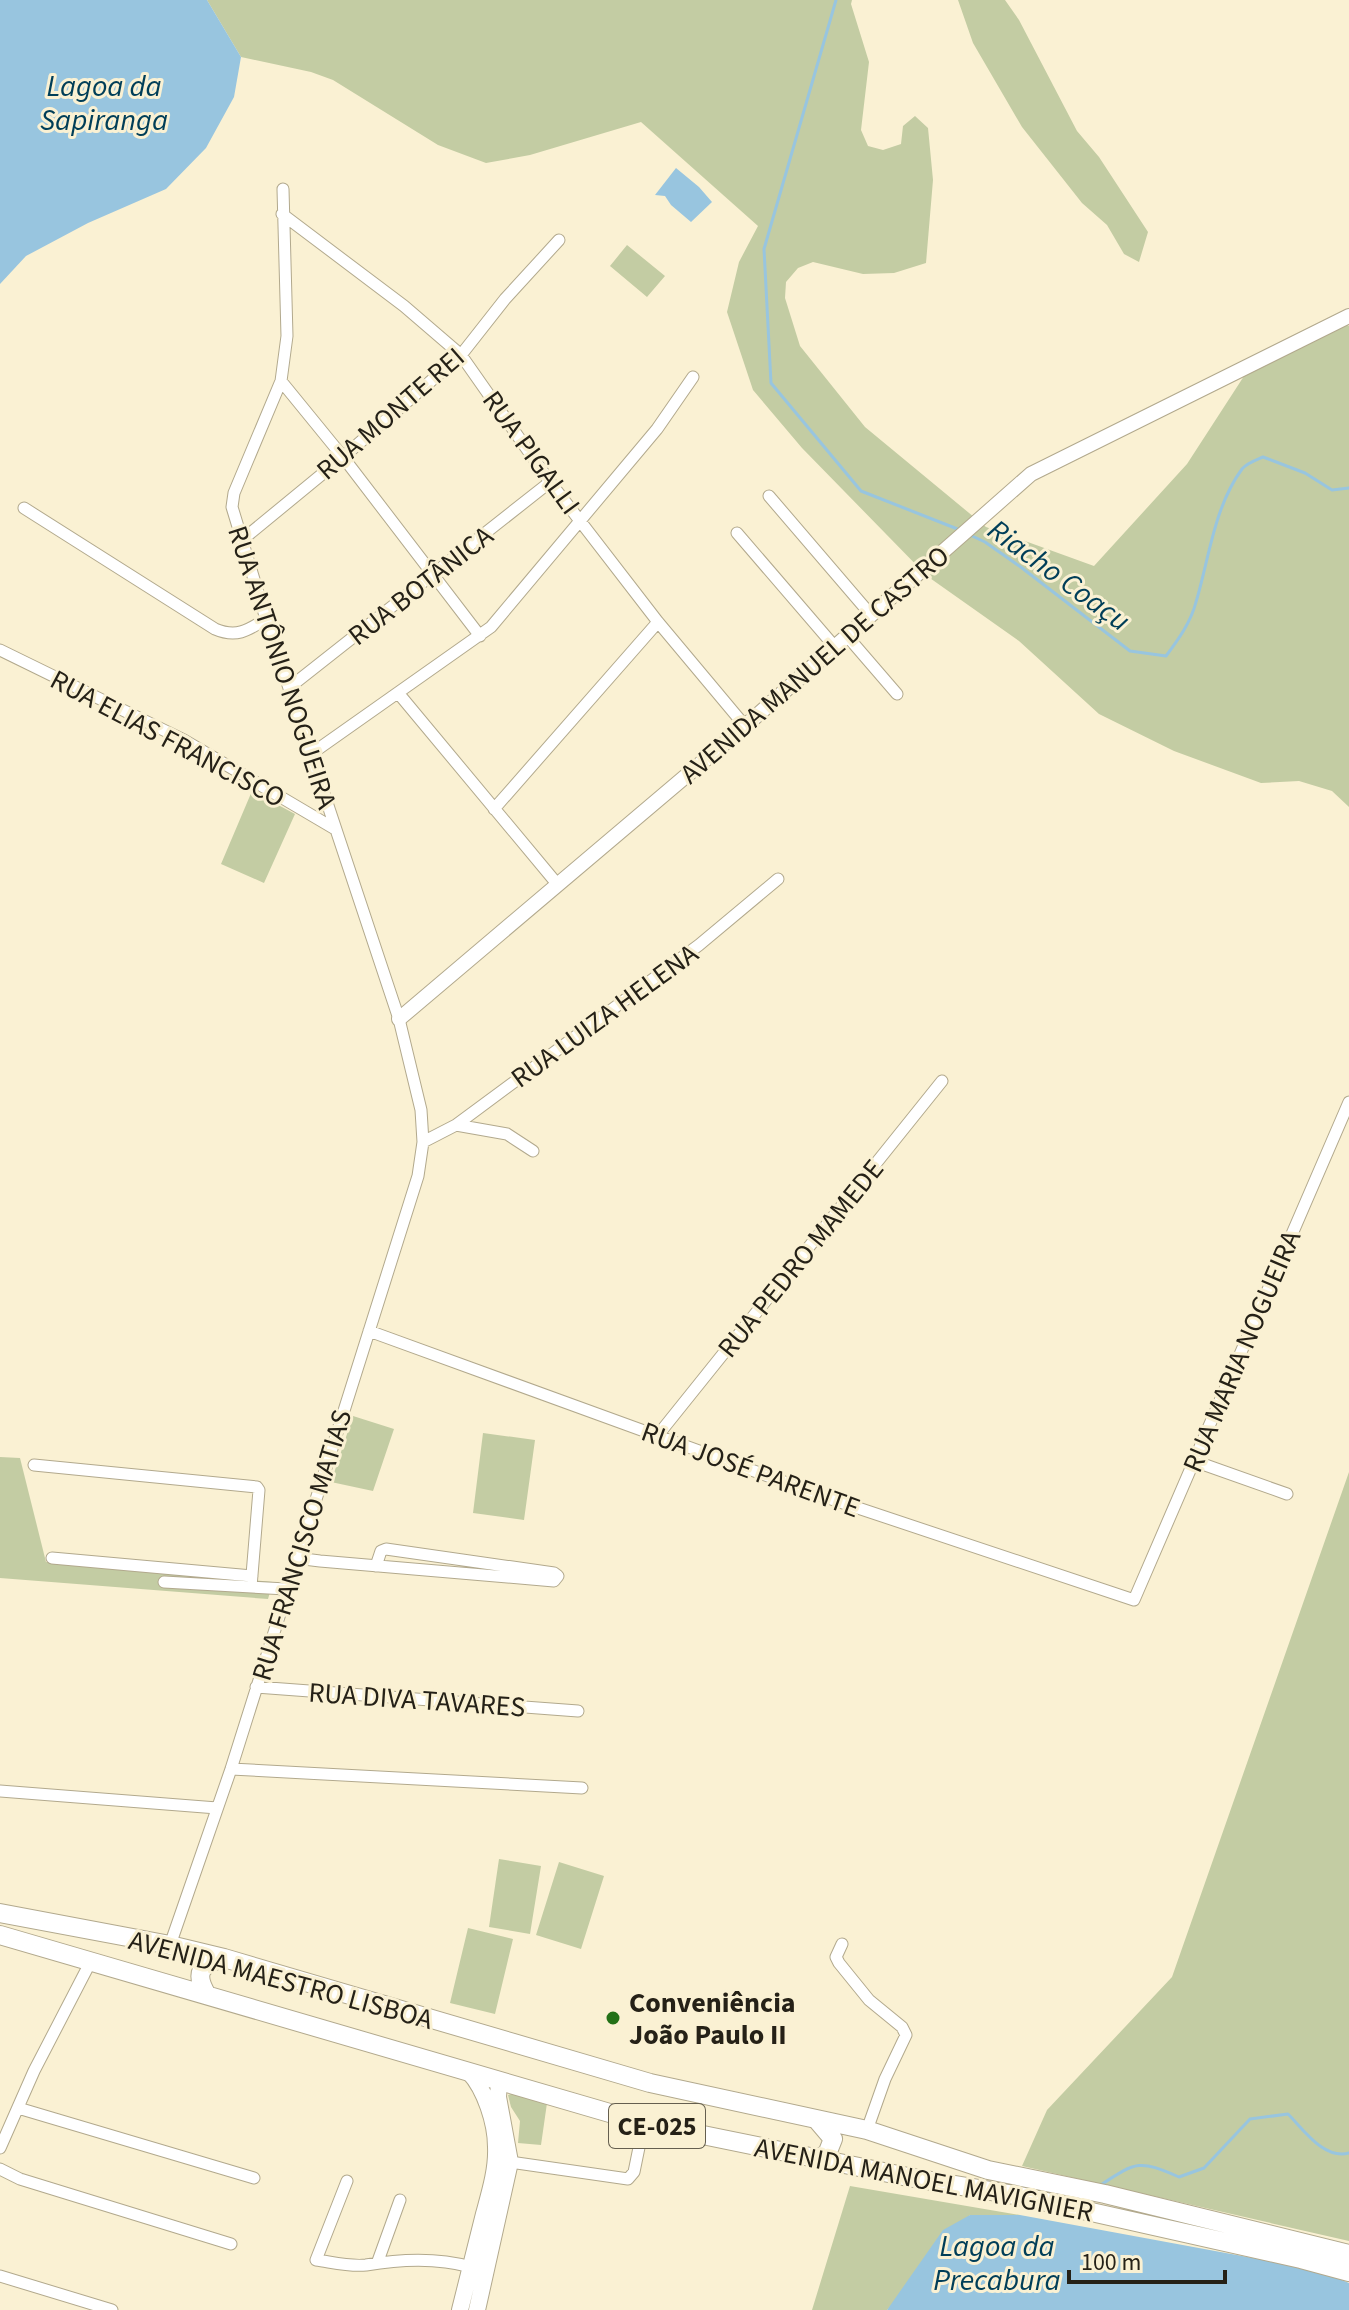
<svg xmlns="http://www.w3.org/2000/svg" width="1349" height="2310" font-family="'Source Sans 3',sans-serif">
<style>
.green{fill:#c3cca3}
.water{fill:#98c5df}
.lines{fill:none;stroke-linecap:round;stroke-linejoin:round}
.stream{stroke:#98c5df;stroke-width:3}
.minor-casing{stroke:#b2a98d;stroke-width:13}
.tertiary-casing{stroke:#b2a98d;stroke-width:16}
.secondary-casing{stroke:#b2a98d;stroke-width:18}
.trunk-casing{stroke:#b2a98d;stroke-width:20}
.minor{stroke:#fff;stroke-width:11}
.tertiary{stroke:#fff;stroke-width:14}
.secondary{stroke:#fff;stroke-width:16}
.trunk{stroke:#fff;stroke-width:18}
.poi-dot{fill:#237117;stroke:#faf1d3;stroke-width:3}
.labels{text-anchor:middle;stroke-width:6;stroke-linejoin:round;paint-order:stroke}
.shield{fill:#faf1d3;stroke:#655f4f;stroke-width:2}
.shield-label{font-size:26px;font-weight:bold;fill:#252117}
.street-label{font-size:28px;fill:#252117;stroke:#faf1d3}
.poi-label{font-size:28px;font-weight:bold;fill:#252117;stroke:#faf1d3;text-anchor:start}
.water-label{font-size:30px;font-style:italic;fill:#003e58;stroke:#faf1d3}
</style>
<rect width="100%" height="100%" fill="#faf1d3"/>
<!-- green -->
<path class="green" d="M207,0H852L851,4L869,62L861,130L868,146L883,150L901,144L903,126L915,116L928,128L933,180L926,263L894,273L863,274L813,262L798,268L786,282L785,298L800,346L865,427L986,527L1094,566L1187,464L1246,373L1347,325L1349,326V807L1332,791L1299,781L1261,783L1174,751L1099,714L1019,641L927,576L802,448L753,390L727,312L739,262L758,226L641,122L530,155L486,163L438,145L333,80L311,72L241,57Z
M958,0H1005L1019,20L1077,131L1099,157L1148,232L1139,262L1124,254L1107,225L1082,203L1022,127L973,43Z
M627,245L665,276L647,297L610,266Z
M252,791L295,814L264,883L221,864Z
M353,1416L394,1429L373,1491L331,1482Z
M483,1433L535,1440L524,1520L473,1513Z
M0,1457L20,1458L46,1562L273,1582L268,1599L0,1578Z
M1349,1472V2241L1022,2166L1047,2110L1172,1977Z
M499,1859L541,1866L530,1934L489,1927Z
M559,1862L604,1876L581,1949L536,1935Z
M468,1928L513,1939L495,2014L450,2003Z
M515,2093L547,2103L541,2145L518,2143L520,2121L511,2107L508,2095Z
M850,2186L1020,2215H970L887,2310H812Z"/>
<!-- water -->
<path class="water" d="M0,0H207L241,57L234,97L206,148L166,189L88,223L26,256L0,284Z
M676,168L699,187L712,202L691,222L671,205L665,196L655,195Z
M970,2215H1020L1318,2270L1349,2283V2310H887L943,2230Z"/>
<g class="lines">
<!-- stream -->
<path class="stream" d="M836,0L764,249L771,383L861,491L960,530
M970,535L985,542L1022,568L1130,651L1166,656C1178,640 1191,622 1196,602C1209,559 1214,507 1242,469C1247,463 1256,460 1263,457L1305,473L1332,490L1349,488
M1099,2186C1136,2162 1138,2159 1179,2177L1204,2168L1250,2119L1288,2114C1304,2130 1324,2160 1349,2153"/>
<!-- minor casing -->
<g class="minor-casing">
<path id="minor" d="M282,214L404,306L461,355L550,482L658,622L745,726
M281,381L343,457L480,636
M769,496L871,615
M24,508L215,629C236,638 247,631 266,619
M737,533L835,647
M242,540L343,457L461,355L505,299L559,240
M847,636L897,694
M0,650L184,740L335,829
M290,687L550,482
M399,694L558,885
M311,754L491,627L657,429L693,377
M494,809L658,622
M456,1125L507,1134L533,1151
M423,1142L456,1125L699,945L778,879
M369,1331L834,1500L1134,1600L1349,1102
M658,1435L942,1081
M1194,1461L1287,1494
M34,1465L257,1487L259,1490L251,1587
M52,1558L252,1576
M296,1558L320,1561L554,1581L558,1576L554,1573L386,1549L381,1551L376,1566
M164,1582L286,1589
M256,1687L578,1711
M231,1769L582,1788
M0,1791L217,1808
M842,1944L836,1957L839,1963L869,2000L902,2027L906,2035L885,2079L867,2130
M170,1945L231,1769L418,1176L423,1142L421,1110L399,1019L266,619L232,507L234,493L281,381L287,336L283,189
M18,2108L254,2178
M0,2148L34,2071L91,1961
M510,2162L628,2179L634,2172L644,2123
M0,2169L20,2179L231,2244
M347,2181L316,2260C331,2262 350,2267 366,2265C401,2259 436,2257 471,2267
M378,2261L400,2200
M0,2276L112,2310"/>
</g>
<!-- tertiary casing -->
<g class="tertiary-casing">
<path id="tertiary" d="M399,1019L745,726L1031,474L1349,316"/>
</g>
<!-- secondary casing -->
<g class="secondary-casing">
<path id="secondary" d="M460,2310C468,2278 476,2246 484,2214C490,2192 497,2169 496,2147C496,2123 485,2089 469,2072
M477,2310L510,2162L498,2097L499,2082"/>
</g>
<!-- trunk casing -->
<g class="trunk-casing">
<path id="trunk" d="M0,1913L170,1945L224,1958L650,2083L867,2130L988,2170L1105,2194L1349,2254
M0,1935L644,2123L908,2177L1020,2196L1301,2259L1349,2272
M207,1995C194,1973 200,1964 224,1958
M816,2159L827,2154L833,2139L816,2119"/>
</g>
<!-- minor -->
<use href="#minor" class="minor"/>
<!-- tertiary -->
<use href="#tertiary" class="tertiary"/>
<!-- secondary -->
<use href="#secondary" class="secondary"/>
<!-- trunk -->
<use href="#trunk" class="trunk"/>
</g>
<!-- markers -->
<circle class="poi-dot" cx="613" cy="2018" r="8"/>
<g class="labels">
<!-- shield labels -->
<rect class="shield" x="609" y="2104" width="96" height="44" rx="6"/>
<g class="shield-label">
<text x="657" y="2135">CE-025</text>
</g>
<!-- street labels -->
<g class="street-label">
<text transform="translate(390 413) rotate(-41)" y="10">RUA MONTE REI</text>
<text transform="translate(532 452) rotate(54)" y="10">RUA PIGALLI</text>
<text transform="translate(420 585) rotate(-38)" y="10">RUA BOTÂNICA</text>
<text transform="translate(814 664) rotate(-41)" y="10">AVENIDA MANUEL DE CASTRO</text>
<text transform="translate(283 667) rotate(72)" y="10">RUA ANTÔNIO NOGUEIRA</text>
<text transform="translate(168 738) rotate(28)" y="10">RUA ELIAS FRANCISCO</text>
<text transform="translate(604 1015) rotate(-36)" y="10">RUA LUIZA HELENA</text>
<text transform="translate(800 1258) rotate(-51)" y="10">RUA PEDRO MAMEDE</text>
<text transform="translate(1241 1351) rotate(-67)" y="10">RUA MARIA NOGUEIRA</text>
<text transform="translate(751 1469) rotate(20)" y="10">RUA JOSÉ PARENTE</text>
<text transform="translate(301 1545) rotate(-73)" y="10">RUA FRANCISCO MATIAS</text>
<text transform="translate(417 1699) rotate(4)" y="10">RUA DIVA TAVARES</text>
<text transform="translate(281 1979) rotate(15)" y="10">AVENIDA MAESTRO LISBOA</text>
<text transform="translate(924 2179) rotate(11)" y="10">AVENIDA MANOEL MAVIGNIER</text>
</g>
<!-- poi labels -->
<g class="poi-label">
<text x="629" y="2012">Conveniência<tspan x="629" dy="32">João Paulo II</tspan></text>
</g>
<!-- water labels -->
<g class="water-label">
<text x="104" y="96">Lagoa da<tspan x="104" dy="34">Sapiranga</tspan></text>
<text transform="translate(1059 575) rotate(36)" y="10">Riacho Coaçu</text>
<text x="997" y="2256">Lagoa da<tspan x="997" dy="34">Precabura</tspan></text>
</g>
</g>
<!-- scale -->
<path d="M1069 2270v12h156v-12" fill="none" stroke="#252117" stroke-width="4"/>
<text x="1081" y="2270" font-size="24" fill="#252117" stroke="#faf1d3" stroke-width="6" paint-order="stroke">100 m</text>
</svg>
